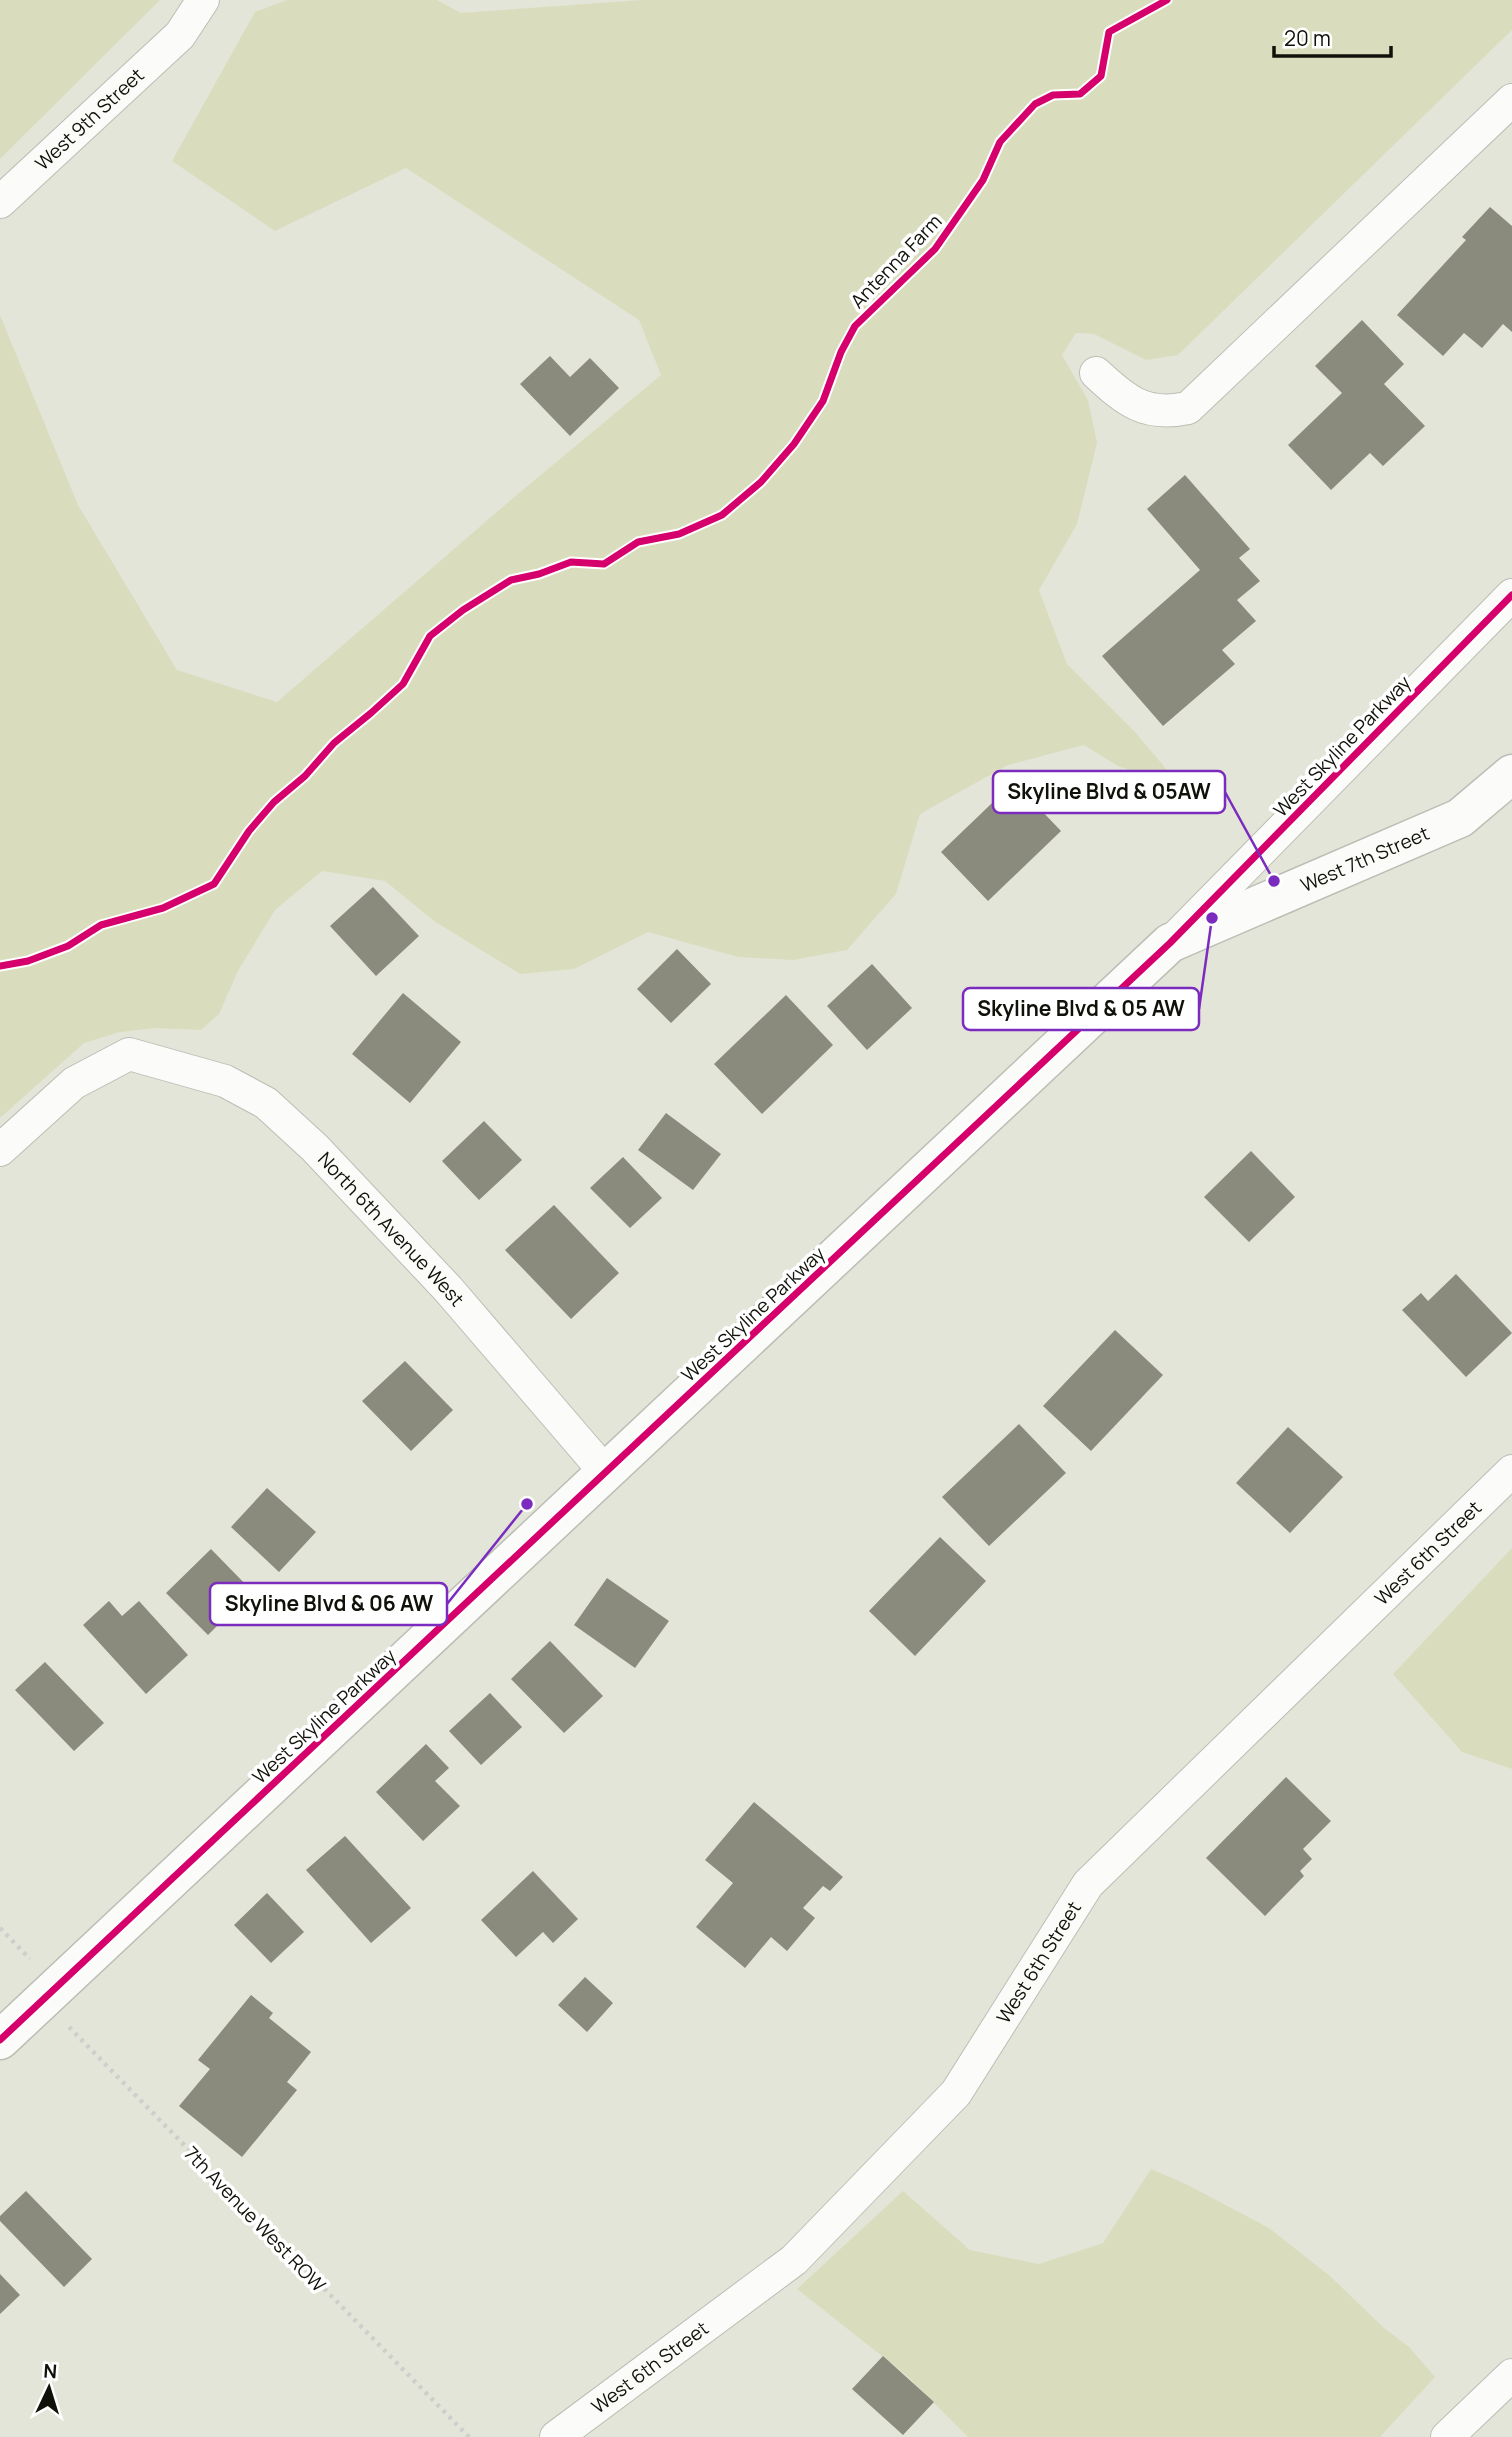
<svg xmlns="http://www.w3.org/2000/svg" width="1512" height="2437" font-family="Manrope,sans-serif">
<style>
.green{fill:#daddbd}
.building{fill:#8a8b7d}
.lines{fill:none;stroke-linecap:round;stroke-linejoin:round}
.minor-casing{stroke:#bcbdb4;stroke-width:34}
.tertiary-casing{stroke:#bcbdb4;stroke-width:41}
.path{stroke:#cecfcb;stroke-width:4.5;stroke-dasharray:3.5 5;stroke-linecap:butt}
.minor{stroke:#fbfbf9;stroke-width:32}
.tertiary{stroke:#fbfbf9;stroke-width:38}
.cycleway-casing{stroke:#fff;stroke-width:11}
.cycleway{stroke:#d6006c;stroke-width:7}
.labels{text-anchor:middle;stroke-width:7;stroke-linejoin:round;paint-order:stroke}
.street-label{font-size:19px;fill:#101109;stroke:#fff}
.leader{fill:none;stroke:#7b2cbf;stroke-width:2.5}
.callout-dot{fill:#7b2cbf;stroke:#fff;stroke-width:2.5}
.callout{fill:#fff;stroke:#7b2cbf;stroke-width:2.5}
.callout-label{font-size:21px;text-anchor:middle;font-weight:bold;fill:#101109}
</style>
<rect width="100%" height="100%" fill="#e4e5d9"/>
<!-- green -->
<path class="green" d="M0,0H160L0,159Z
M287,0H437L461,13L642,0H1512V30L1178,355L1146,360L1094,334L1076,333L1062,355L1088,400L1097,443L1077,524L1039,590L1067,664L1136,733L1167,770L1144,775L1118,766L1084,745L1008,765L920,814L896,894L847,950L793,960L738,957L648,932L574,969L520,974L434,921L385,881L322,871L275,910L238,971L219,1014L201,1030L156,1028L120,1032L84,1043L0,1118V315L78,505L177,670L277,702L513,498L661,375L639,320L406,168L275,231L172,161L255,12Z
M1512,1548V1769L1462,1752L1393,1674Z
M1151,2169L1186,2184L1269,2228L1330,2276L1383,2327L1409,2347L1435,2377L1380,2437H968L906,2375L797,2289L903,2191L970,2250L1039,2264L1103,2243Z"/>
<!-- building -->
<path class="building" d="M1490,207L1512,226V332L1503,324L1482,348L1464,333L1443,356L1397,315L1466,240L1462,237Z
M1362,320L1404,364L1384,384L1425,426L1383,466L1370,453L1331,490L1288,445L1342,393L1315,366Z
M550,356L570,377L590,358L619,388L570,436L520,384Z
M1185,475L1250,549L1239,558L1260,581L1237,600L1256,621L1222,650L1235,664L1163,726L1102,656L1200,570L1147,509Z
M1014,782L1061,831L988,901L941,852Z
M373,887L419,936L376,976L330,926Z
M677,949L711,984L671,1023L637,989Z
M872,964L912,1008L867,1050L827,1006Z
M403,993L461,1042L410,1103L352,1054Z
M786,995L833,1045L762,1114L714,1064Z
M666,1113L721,1154L693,1190L638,1150Z
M484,1121L522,1160L479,1200L442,1161Z
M1251,1151L1295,1197L1249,1242L1204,1197Z
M623,1157L662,1198L630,1228L590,1188Z
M554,1205L619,1273L571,1319L505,1250Z
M1456,1274L1512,1333L1466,1377L1402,1310L1421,1293L1428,1301Z
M1115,1330L1163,1375L1091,1451L1043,1406Z
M405,1361L453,1410L411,1451L362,1401Z
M1019,1424L1066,1473L989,1546L942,1497Z
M1288,1427L1343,1477L1290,1533L1236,1483Z
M267,1488L316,1532L279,1572L231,1527Z
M940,1537L986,1581L915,1656L869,1611Z
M211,1549L252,1591L208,1635L166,1593Z
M607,1578L669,1621L635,1668L574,1625Z
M109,1601L122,1616L139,1601L188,1655L146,1694L83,1625Z
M550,1641L603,1696L564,1733L511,1679Z
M45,1662L104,1723L74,1751L15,1690Z
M490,1693L522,1727L481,1765L449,1731Z
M426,1744L449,1768L435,1781L460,1806L423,1841L376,1792Z
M1286,1777L1331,1821L1303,1849L1312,1859L1300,1871L1304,1876L1265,1916L1206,1858Z
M754,1802L843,1877L830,1891L823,1886L803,1908L815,1918L787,1951L771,1937L745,1968L696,1927L733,1883L705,1860Z
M345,1836L411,1908L371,1943L306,1870Z
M533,1871L578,1919L553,1943L543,1932L516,1957L481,1920Z
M267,1893L304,1932L271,1963L234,1925Z
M585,1977L613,2003L587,2032L558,2005Z
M251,1995L273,2013L269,2018L311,2052L287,2082L297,2090L242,2157L179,2106L210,2069L198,2060Z
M26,2191L92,2259L64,2287L0,2221V2216Z
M0,2274L20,2295L0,2314Z
M883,2356L934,2402L903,2435L852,2389Z"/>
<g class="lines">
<!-- minor casing -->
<g class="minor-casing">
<g id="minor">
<path id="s1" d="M0,202L180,35L203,0"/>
<path d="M1096,373C1126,401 1145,417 1188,408L1512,100"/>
<path d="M1177,936L1512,595"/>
<path id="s2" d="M0,1150L74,1083L129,1054L225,1081L266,1103L315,1148L448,1289L606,1473"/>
<path id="s3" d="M556,2437L794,2260L956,2093L1088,1884L1512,1471"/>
<path d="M1447,2437L1512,2375"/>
</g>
</g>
<!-- tertiary casing -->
<g class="tertiary-casing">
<g id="tertiary">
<path id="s4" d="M0,2040L1170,943L1460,818L1512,774"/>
</g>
</g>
<!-- path -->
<path class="path" d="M0,1928L30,1959
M69,2027L469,2437"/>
<!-- minor -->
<use href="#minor" class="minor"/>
<!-- tertiary -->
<use href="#tertiary" class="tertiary"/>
<!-- cycleway casing -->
<g class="cycleway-casing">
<path id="cycleway" d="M0,966L28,961L68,946L101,925L163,908L214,884L249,831L274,802L305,776L334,743L371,713L403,684L430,636L463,610L511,580L539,574L571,562L604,564L638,542L679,534L722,515L761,482L794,444L823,401L841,352L855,326L935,249L983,180L1000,142L1035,104L1053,95L1080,94L1101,76L1109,32L1167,0
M0,2040L1170,943L1512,595"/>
</g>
<!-- cycleway -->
<use href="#cycleway" class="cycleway"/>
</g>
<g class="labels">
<!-- street labels -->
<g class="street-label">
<text dy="7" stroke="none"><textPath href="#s1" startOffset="122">West 9th Street</textPath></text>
<text transform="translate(896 261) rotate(-46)" y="7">Antenna Farm</text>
<text transform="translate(1342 746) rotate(-46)" y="7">West Skyline Parkway</text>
<text dy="7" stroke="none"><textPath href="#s4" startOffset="1816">West 7th Street</textPath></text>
<text dy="7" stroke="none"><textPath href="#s2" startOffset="486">North 6th Avenue West</textPath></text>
<text transform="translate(753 1314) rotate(-43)" y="7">West Skyline Parkway</text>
<text dy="7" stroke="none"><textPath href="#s3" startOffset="1251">West 6th Street</textPath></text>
<text transform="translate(324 1716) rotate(-43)" y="7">West Skyline Parkway</text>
<text dy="7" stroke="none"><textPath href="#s3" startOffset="684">West 6th Street</textPath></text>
<text transform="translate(255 2219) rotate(46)" y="7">7th Avenue West ROW</text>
<text dy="7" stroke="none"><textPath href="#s3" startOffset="117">West 6th Street</textPath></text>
</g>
</g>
<!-- callouts -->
<path class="leader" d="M1274 881L1225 792M1212 918L1199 1009M527 1504L447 1604"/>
<g class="callout-dot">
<circle cx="1274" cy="881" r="7"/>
<circle cx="1212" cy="918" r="7"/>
<circle cx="527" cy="1504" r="7"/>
</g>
<g class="callout">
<rect x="993" y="771" width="232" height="42" rx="7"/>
<rect x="963" y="988" width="236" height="42" rx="7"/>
<rect x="210" y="1583" width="237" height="42" rx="7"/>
</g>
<g class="callout-label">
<text x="1109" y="799">Skyline Blvd &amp; 05AW</text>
<text x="1081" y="1016">Skyline Blvd &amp; 05 AW</text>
<text x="329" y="1611">Skyline Blvd &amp; 06 AW</text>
</g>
<!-- north arrow -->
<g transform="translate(49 2388) rotate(4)" stroke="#ffffff" stroke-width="5" paint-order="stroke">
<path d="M0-5L12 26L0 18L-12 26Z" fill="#101109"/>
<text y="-10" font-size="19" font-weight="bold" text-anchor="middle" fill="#101109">N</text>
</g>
<!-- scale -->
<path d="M1274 46v10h117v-10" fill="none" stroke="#101109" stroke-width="3.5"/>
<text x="1284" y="46" font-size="21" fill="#101109" stroke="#ffffff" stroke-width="5" paint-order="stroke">20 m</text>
</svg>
